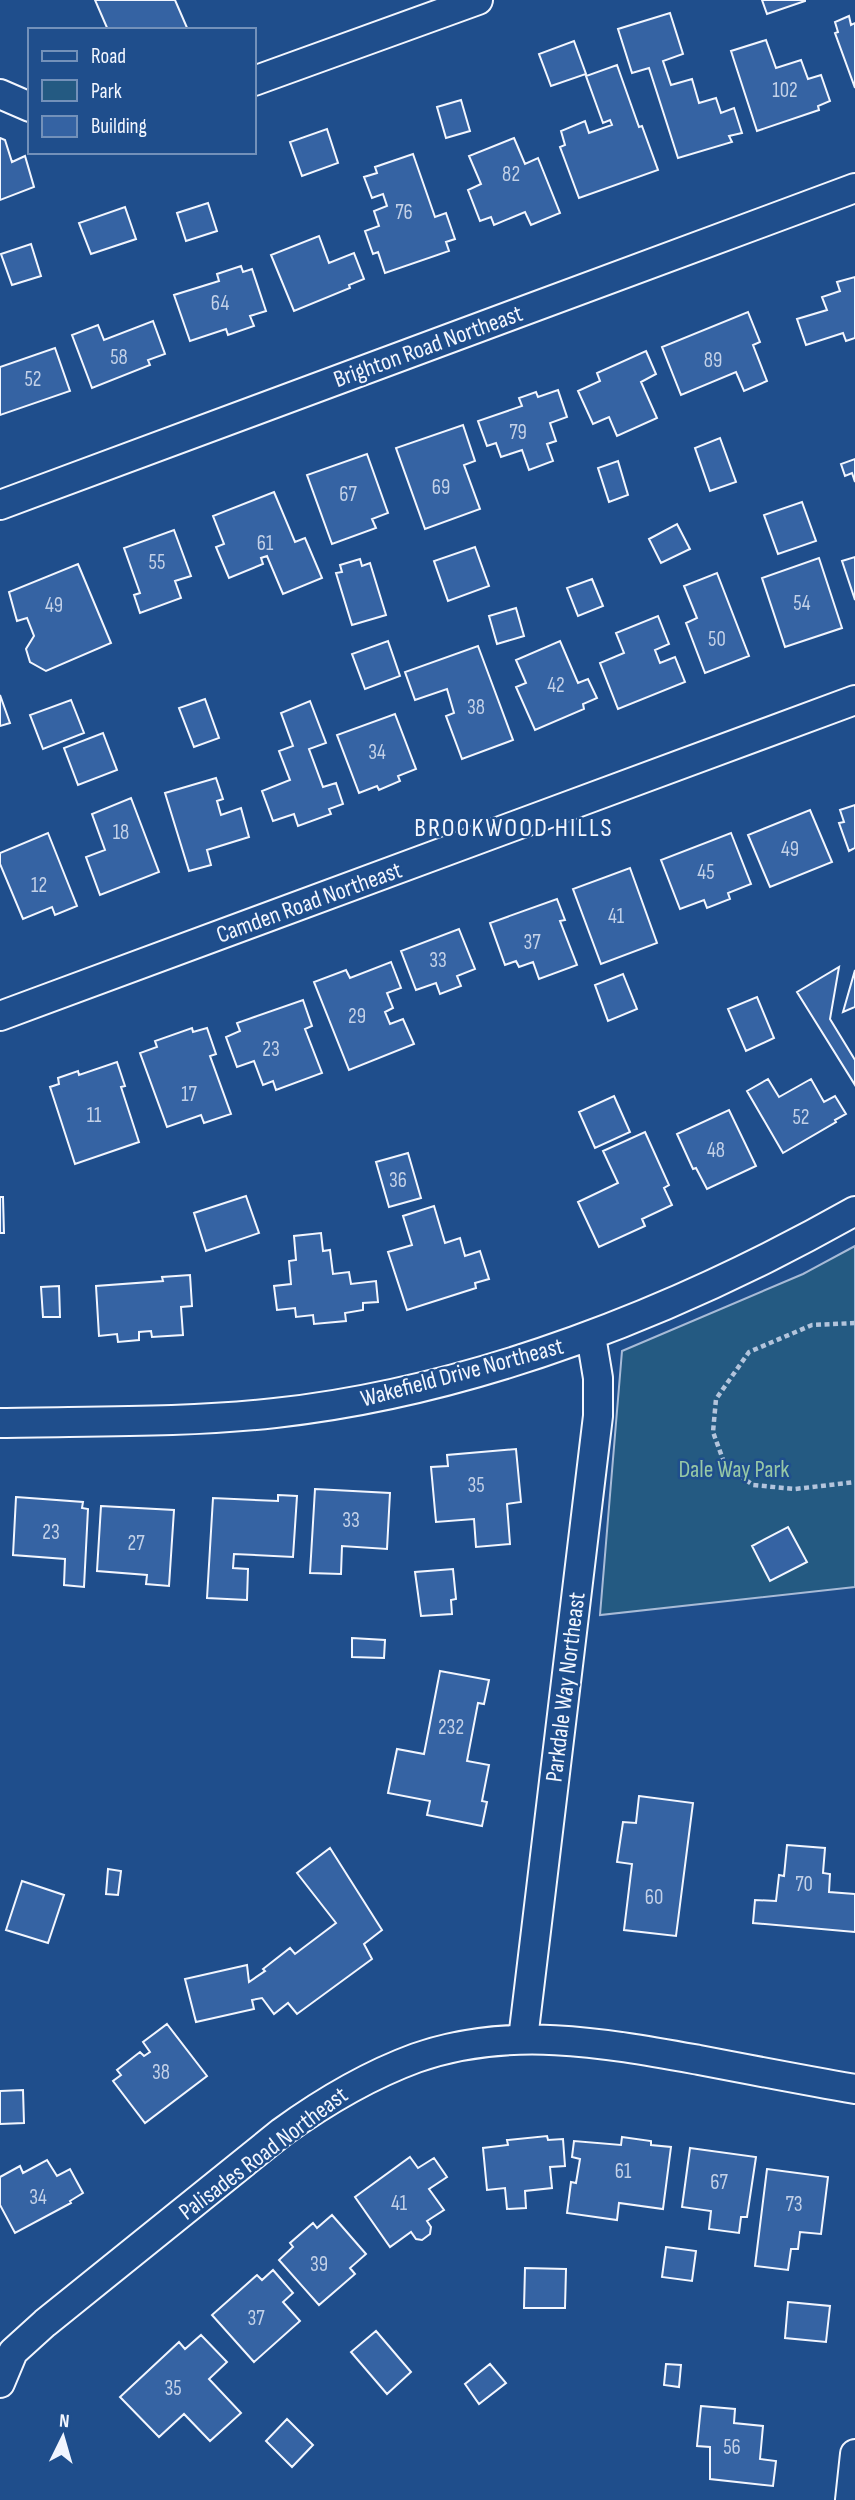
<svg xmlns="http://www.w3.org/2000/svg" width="855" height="2500" font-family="'Sofia Sans Condensed',sans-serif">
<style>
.green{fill:#245a82;stroke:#a8bbd7;stroke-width:2}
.building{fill:#3563a3;stroke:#f2f6ff;stroke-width:2}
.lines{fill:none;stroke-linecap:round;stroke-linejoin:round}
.minor-casing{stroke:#f2f6ff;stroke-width:32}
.path{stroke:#b3c4dc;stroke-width:4.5;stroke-dasharray:5 3.5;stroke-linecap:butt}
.minor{stroke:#1f4e8c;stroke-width:28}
.labels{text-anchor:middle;stroke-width:5;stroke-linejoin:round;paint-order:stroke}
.number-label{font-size:21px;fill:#c3d1e8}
.street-label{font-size:24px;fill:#f2f6ff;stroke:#1f4e8c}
.park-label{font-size:24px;fill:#97c8a6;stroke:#1f4e8c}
.neighbourhood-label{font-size:26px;letter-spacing:2px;fill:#f2f6ff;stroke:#1f4e8c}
</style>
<rect width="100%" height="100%" fill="#1f4e8c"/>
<!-- green -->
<path class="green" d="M855,1246V1587L600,1615L622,1351L803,1274Z"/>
<!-- building -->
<path class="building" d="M95,0H175L188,30H108Z
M762,0H805V1L767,14Z
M670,13L683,54L663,61L671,85L692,79L699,103L716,98L721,113L734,108L742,133L729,136L732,142L678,158L649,68L632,73L618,29Z
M849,16L851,25L855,23V88L835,33L838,32L835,22Z
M766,40L776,68L801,60L808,79L821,75L830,101L818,106L819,110L757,131L731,51Z
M574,41L586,74L551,86L539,54Z
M617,65L639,127L642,126L658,170L579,198L560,147L565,145L561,131L585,121L589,133L612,125L610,120L603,123L586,76Z
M461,100L470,131L446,138L437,107Z
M327,129L338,163L302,176L290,142Z
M0,138L5,140L12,162L25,156L34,187L0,200Z
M514,138L525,164L538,158L560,213L531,225L525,212L494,225L491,217L480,221L468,190L481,184L469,156Z
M413,154L435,217L446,213L455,239L446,242L449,251L385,273L378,252L373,254L365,231L379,226L374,211L387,206L383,194L372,198L364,177L377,173L375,167Z
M208,203L217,231L186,241L177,213Z
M125,207L136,239L91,254L79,223Z
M319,236L329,263L354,253L364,279L349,285L350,288L294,311L271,255Z
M31,244L41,276L12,285L1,254Z
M241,266L243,272L252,269L266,311L250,316L254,326L228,335L226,329L190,341L174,295L219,281L217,274Z
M855,277V338L846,341L843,333L806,345L797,319L827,310L822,297L840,291L837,282Z
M748,312L760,342L753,345L767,381L744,391L736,372L681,395L662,347Z
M153,321L165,354L148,360L150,365L92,388L72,335L98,325L104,340Z
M55,348L70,391L0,415V367Z
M646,351L656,374L641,382L657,418L617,436L609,417L593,424L578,391L600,381L597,373Z
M558,390L567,417L550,423L556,441L547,444L553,461L529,470L522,450L501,457L496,443L487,446L478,421L522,406L519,398L536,392L538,397Z
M463,425L475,461L464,465L480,509L425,529L396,448Z
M720,438L736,482L710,491L695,448Z
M367,454L388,513L372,519L376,528L332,544L307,475Z
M855,459V482L852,473L845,476L841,464Z
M618,461L628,495L609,502L598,468Z
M274,492L295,542L305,538L322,578L283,594L267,556L261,558L263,564L229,578L216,547L224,544L213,516Z
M802,502L816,541L778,554L764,515Z
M677,524L690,549L661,563L649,539Z
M174,530L191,576L175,581L181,598L140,613L134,595L140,593L124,548Z
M475,547L489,586L448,601L434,561Z
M855,557V600L842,561Z
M819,558L842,628L785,647L762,578Z
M360,559L362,566L370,563L386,615L352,625L336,573L342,572L340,565Z
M78,564L111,643L46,671L30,662L26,649L34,636L27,618L17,621L9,592Z
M717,573L749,656L705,673L686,623L697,618L684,586Z
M592,579L603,606L578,616L567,588Z
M516,608L524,636L497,644L489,616Z
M658,616L669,644L655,650L660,663L675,657L685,682L618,709L600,663L624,653L616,633Z
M388,641L400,676L365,689L352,654Z
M560,641L578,683L588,679L597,698L583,704L584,709L535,730L516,687L526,683L516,660Z
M478,646L513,740L462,759L446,716L454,713L447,689L415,700L405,672Z
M0,695L10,723L0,726Z
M205,699L219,738L194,747L179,708Z
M71,700L84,733L43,749L30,715Z
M310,701L326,743L309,749L323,787L336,783L343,804L329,809L331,814L298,826L294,814L273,821L262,791L290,780L279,751L293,746L281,713Z
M395,714L416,769L398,776L400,781L379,790L377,786L359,793L337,735Z
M103,733L117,770L78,785L64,748Z
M216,778L223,799L217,801L221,815L241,808L249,837L207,850L211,865L189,871L165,793Z
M131,798L159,872L100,895L86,857L105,850L92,814Z
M855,805V848L849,851L839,823L844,822L840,810Z
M810,810L832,862L770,887L748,835Z
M48,833L77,906L55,915L52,907L23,919L0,864V853Z
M731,833L751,884L728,893L730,899L707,908L704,900L680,909L661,860Z
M630,868L657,943L601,964L573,889Z
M557,899L565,920L560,921L577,965L539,979L533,962L519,967L516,961L505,965L490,923Z
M459,929L475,969L457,976L461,986L440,994L436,983L416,990L401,951Z
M391,962L401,988L387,993L393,1008L385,1012L390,1024L403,1019L414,1044L349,1070L314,982L346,970L350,978Z
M839,967L830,1019L855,1060V1085L797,992Z
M855,970V1007L843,1012Z
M623,974L637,1009L608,1021L595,985Z
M757,997L774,1038L746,1051L728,1009Z
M303,1000L312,1026L305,1029L322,1073L276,1090L273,1081L263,1085L254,1061L237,1067L226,1037L240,1031L237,1023Z
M192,1028L193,1032L207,1028L216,1054L210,1056L231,1114L204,1123L201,1115L167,1127L140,1053L157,1047L155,1041Z
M117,1062L125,1086L121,1087L139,1142L75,1164L50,1087L59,1084L58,1078L78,1071L79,1075Z
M768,1079L779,1097L811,1079L824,1102L835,1096L846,1114L835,1120L836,1122L783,1153L747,1091Z
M614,1096L630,1132L595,1148L579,1112Z
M729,1110L756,1166L707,1189L696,1168L693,1169L677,1134Z
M645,1132L669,1185L664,1188L672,1205L642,1219L645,1226L599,1247L578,1202L618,1183L603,1151Z
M408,1153L421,1198L389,1207L376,1162Z
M246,1196L259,1233L206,1251L194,1213Z
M0,1197H3L4,1233H0Z
M434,1206L445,1243L460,1238L465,1256L480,1251L489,1279L475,1283L476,1288L407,1310L388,1252L412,1245L403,1216Z
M321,1233L323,1251L330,1250L333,1274L349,1272L351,1284L376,1281L378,1302L363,1303V1310L345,1313L346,1321L314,1324L313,1315L296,1317L295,1308L277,1310L274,1286L291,1284L289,1261L296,1260L294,1236Z
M190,1275L192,1306L181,1307L183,1335L152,1337L151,1331L139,1332V1340L118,1342L117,1334L99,1336L96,1286L163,1281L162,1277Z
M59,1286L60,1317H43L41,1287Z
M516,1449L521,1502L507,1504L510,1544L476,1547L474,1519L436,1522L431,1467L448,1466L447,1455Z
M315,1489L390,1493L387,1549L342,1546L341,1574L310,1573Z
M278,1495L297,1496L293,1557L234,1554L233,1568L248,1569L247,1600L207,1598L213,1498L278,1501Z
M16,1497L83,1502L82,1508L88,1509L84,1587L64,1585L65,1559L13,1555Z
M101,1506L174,1510L169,1586L146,1584L147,1575L97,1571Z
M788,1527L807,1562L770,1581L752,1546Z
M453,1569L456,1599L451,1600L452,1614L421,1616L415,1572Z
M352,1638L385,1640L384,1658L352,1657Z
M440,1671L489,1680L484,1704L478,1703L467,1761L489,1765L482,1801L487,1802L482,1826L427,1815L430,1801L388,1793L397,1749L424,1754Z
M639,1796L693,1803L676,1936L624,1930L632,1864L617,1862L623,1822L636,1823Z
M787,1845L825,1848L823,1873L830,1874L829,1892L855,1894V1932L753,1923L755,1900L776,1901L779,1875L784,1876Z
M330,1848L382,1930L364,1944L372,1959L297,2014L288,2003L274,2014L262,1998L252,2000L254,2009L196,2022L185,1979L247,1965L249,1982L265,1971L263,1969L290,1948L295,1954L336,1923L297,1873Z
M108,1869L121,1871L118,1895L106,1894Z
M22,1881L64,1895L48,1943L6,1930Z
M167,2024L207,2076L145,2123L113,2081L121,2075L117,2070L140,2052L144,2056L150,2052L143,2042Z
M23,2090L24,2123L0,2124V2091Z
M547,2136L548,2140L563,2139L565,2166L550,2167L552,2188L525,2191L526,2208L507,2209L505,2188L487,2190L483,2148L508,2145L507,2140Z
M622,2137L651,2141V2145L671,2147L663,2209L619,2203L617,2220L567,2213L571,2182L576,2183L580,2159L572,2157L574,2141L621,2145Z
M690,2148L756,2157L747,2217H741L739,2233L709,2229L711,2211L682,2207Z
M410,2157L418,2168L434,2158L447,2177L429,2189L444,2210L427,2221L431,2227L430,2234L422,2240L416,2239L411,2232L390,2247L355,2197Z
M47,2160L57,2176L70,2169L83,2193L70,2201L71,2203L15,2233L0,2205V2177L20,2166L23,2173Z
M767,2169L828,2177L821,2234L800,2232L798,2249H791L788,2270L755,2266Z
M332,2215L366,2254L350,2268L355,2274L319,2305L279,2260L293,2247L290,2243L313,2223L317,2228Z
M666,2247L696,2251L692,2281L662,2277Z
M525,2268L566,2269L565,2308H524Z
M273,2270L293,2293L283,2302L300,2321L254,2362L212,2315L257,2275L262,2280Z
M788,2302L830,2306L826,2342L785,2338Z
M376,2331L411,2372L387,2394L351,2352Z
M201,2335L227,2362L209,2379L241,2413L210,2441L184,2414L159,2437L120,2397L179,2342L185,2349Z
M490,2364L506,2383L479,2404L465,2384Z
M666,2364L681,2365L679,2387L664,2385Z
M701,2406L735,2409L734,2423L763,2426L760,2459L776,2461L773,2486L710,2479V2447L697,2446Z
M287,2419L313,2445L292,2467L266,2441Z"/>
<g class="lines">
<!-- minor casing -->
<g class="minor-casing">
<path id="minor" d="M254,81L478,0
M0,94L30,107
M0,505L855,188
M0,1016L855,700
M0,1423C91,1421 184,1423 275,1413C476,1391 680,1310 855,1211
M523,2039L598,1416V1378L591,1336
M0,2383L13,2352L45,2323L282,2132C325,2101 367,2076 416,2058C509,2025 605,2043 699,2060C751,2070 803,2080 855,2089
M850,2500L855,2454"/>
</g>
<!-- path -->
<path class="path" d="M855,1323L812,1325L749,1352L716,1399L713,1432L725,1465L753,1485L795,1489L855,1482"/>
<!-- minor -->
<use href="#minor" class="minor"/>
</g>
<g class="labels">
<!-- number labels -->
<g class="number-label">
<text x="785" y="97">102</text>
<text x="511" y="181">82</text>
<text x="404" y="219">76</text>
<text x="220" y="310">64</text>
<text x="119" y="364">58</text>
<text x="713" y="367">89</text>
<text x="33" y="386">52</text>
<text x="518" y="439">79</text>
<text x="441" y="494">69</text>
<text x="348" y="501">67</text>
<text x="265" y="550">61</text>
<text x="157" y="569">55</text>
<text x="802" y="610">54</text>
<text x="54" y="612">49</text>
<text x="717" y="646">50</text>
<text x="556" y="692">42</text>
<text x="476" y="714">38</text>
<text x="377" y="759">34</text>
<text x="121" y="839">18</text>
<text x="790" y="856">49</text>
<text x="706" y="879">45</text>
<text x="39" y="892">12</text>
<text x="616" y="923">41</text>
<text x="532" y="949">37</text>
<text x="438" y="967">33</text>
<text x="357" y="1023">29</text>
<text x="271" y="1056">23</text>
<text x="189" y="1101">17</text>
<text x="94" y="1122">11</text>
<text x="801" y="1124">52</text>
<text x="716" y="1157">48</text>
<text x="398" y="1187">36</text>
<text x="476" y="1492">35</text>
<text x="351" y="1527">33</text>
<text x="51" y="1539">23</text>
<text x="136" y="1550">27</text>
<text x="451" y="1734">232</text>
<text x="804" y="1891">70</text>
<text x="654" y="1904">60</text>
<text x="161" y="2079">38</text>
<text x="623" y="2178">61</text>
<text x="719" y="2189">67</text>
<text x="38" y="2204">34</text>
<text x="399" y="2210">41</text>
<text x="794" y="2211">73</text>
<text x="319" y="2271">39</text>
<text x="256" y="2325">37</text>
<text x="173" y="2395">35</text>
<text x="732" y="2454">56</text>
</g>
<!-- street labels -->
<g class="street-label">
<text transform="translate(428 346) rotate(-20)" y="8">Brighton Road Northeast</text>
<text transform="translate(309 902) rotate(-20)" y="8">Camden Road Northeast</text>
<text transform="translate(462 1372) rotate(-15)" y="8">Wakefield Drive Northeast</text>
<text transform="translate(565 1687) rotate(-83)" y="8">Parkdale Way Northeast</text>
<text transform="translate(263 2153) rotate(-37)" y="8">Palisades Road Northeast</text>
</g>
<!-- park labels -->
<g class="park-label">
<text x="734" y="1477">Dale Way Park</text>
</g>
<!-- neighbourhood labels -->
<g class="neighbourhood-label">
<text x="514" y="836">BROOKWOOD HILLS</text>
</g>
</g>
<!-- legend -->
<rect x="28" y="28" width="228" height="126" fill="#1f4e8c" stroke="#7391ba" stroke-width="2"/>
<rect x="42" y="51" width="35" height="10" fill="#1f4e8c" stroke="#7391ba" stroke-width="2"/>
<text x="91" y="63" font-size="21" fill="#f2f6ff">Road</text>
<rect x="42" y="80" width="35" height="21" fill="#245a82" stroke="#7391ba" stroke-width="2"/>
<text x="91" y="98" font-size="21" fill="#f2f6ff">Park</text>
<rect x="42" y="116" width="35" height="21" fill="#3563a3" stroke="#7391ba" stroke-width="2"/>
<text x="91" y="133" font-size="21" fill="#f2f6ff">Building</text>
<!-- north arrow -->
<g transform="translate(63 2437) rotate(5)" stroke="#1f4e8c" stroke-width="5" paint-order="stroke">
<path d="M0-5L12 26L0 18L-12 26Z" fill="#f2f6ff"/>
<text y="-10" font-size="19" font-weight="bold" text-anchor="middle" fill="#f2f6ff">N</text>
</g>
</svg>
